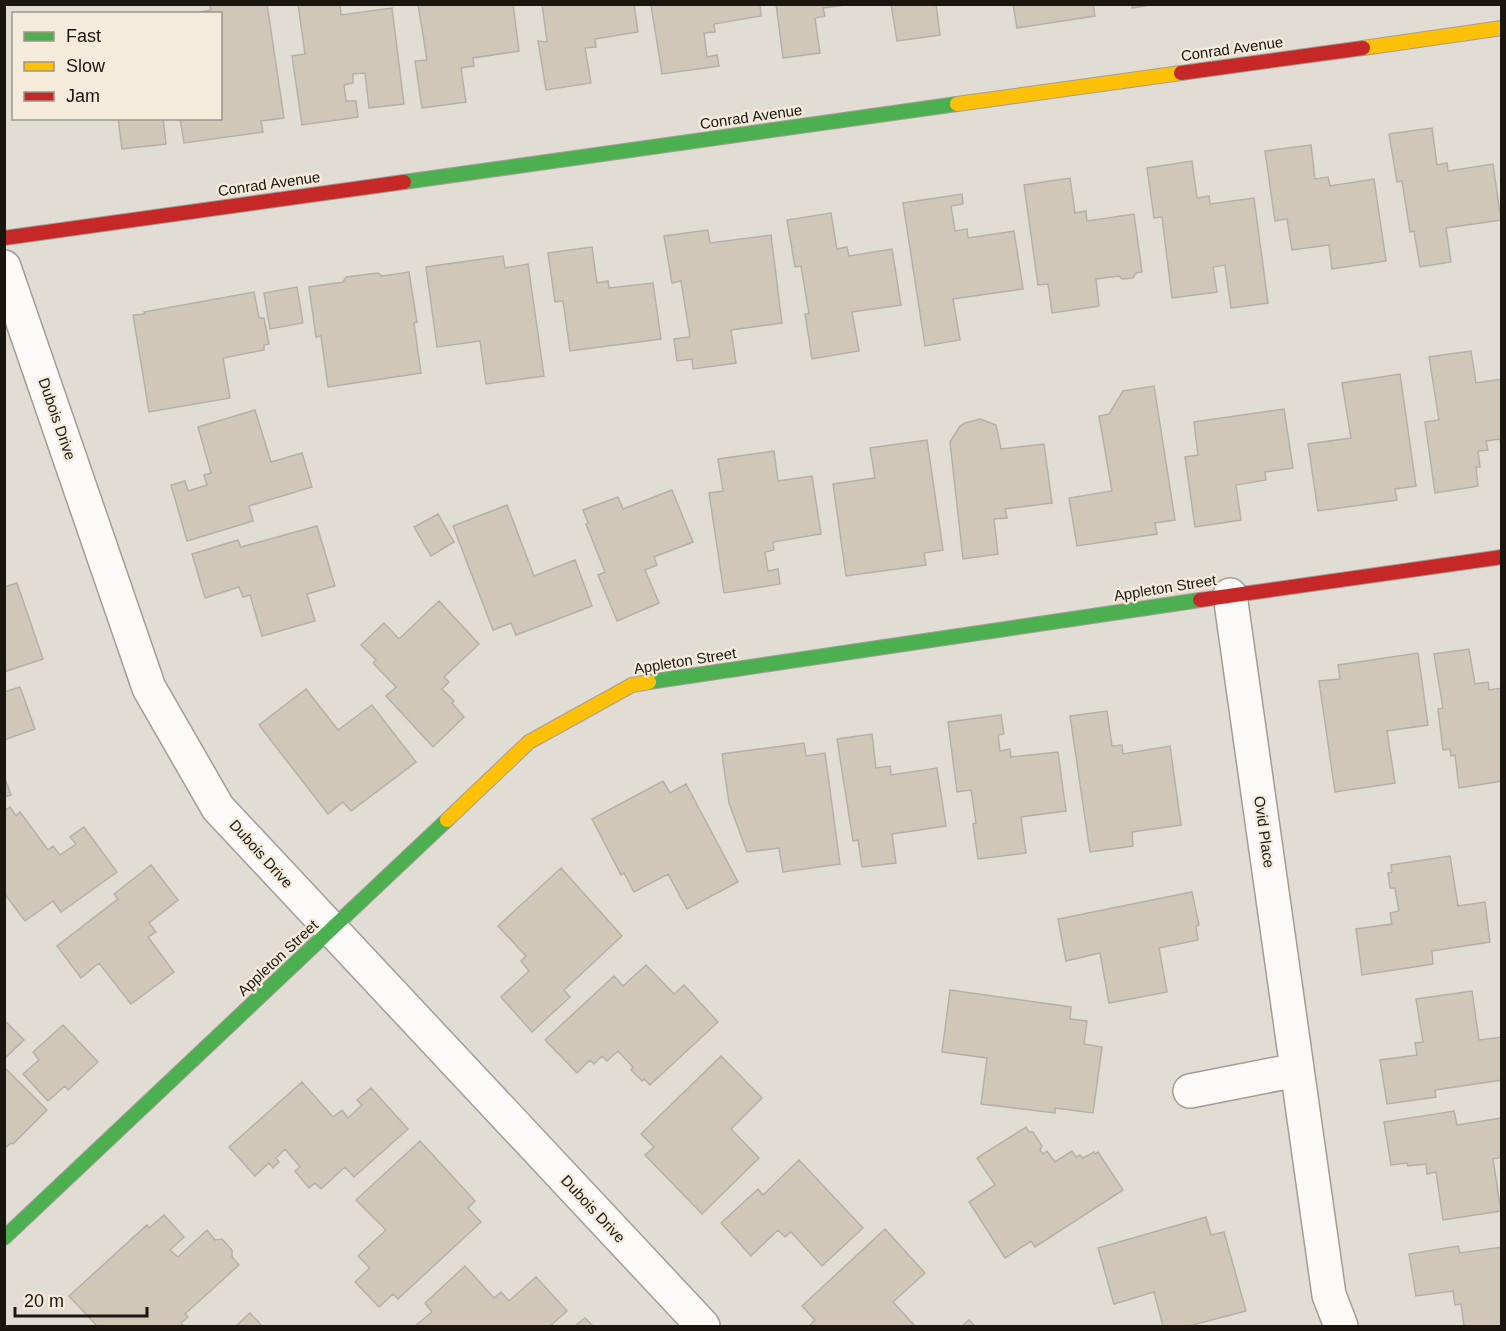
<svg xmlns="http://www.w3.org/2000/svg" width="1506" height="1331" font-family="Arial,sans-serif">
<style>
.building{fill:#d0c7b9;stroke:#b4b0a9;stroke-width:1.5}
.lines{fill:none;stroke-linecap:round;stroke-linejoin:round}
.street-casing{stroke:#a29d96;stroke-width:36}
.fast-casing{stroke:#a29d96;stroke-width:16}
.slow-casing{stroke:#a29d96;stroke-width:16}
.jam-casing{stroke:#a29d96;stroke-width:16}
.street{stroke:#fbfaf9;stroke-width:33}
.fast{stroke:#4caf50;stroke-width:14}
.slow{stroke:#ffc107;stroke-width:14}
.jam{stroke:#c62828;stroke-width:14}
.labels{text-anchor:middle;stroke-width:4.5;stroke-linejoin:round;paint-order:stroke}
.street-label{font-size:15px;fill:#191610;stroke:#f5ebdb}
</style>
<rect width="100%" height="100%" fill="#e2ddd4"/>
<!-- building -->
<path class="building" d="M222,4H267L284,118L261,121L263,132L184,143L180,118H220V14H201V12L211,10L210,6Z
M298,4H340L341,15L392,8L404,104L369,108L365,73L353,74V83L344,85L346,101H356L358,117L302,125L292,56L305,54Z
M418,4H513L519,51L473,58L474,66L461,68L466,102L422,108L415,61L427,60Z
M542,4H634L638,32L595,39L596,47L585,48L591,83L546,90L538,41L547,42Z
M760,4L761,16L714,24L715,32L704,33L707,57L717,55L719,66L662,74L651,5Z
M776,4H853L823,8L825,16L815,18L820,53L783,58Z
M891,4H936L940,35L897,41Z
M1013,4H1093L1095,16L1017,28Z
M1132,4H1156L1132,8Z
M118,118H163L166,144L122,149Z
M1432,128L1437,165L1447,163L1448,171L1493,164L1501,220L1446,228L1451,262L1420,267L1414,231L1410,232L1402,181L1397,182L1389,134Z
M1311,145L1315,179L1328,177L1330,186L1374,179L1386,261L1332,269L1329,245L1292,250L1287,219L1275,221L1265,151Z
M1192,161L1197,198L1209,196L1210,204L1254,198L1268,303L1231,308L1225,265L1213,267L1217,292L1172,298L1162,217L1154,218L1147,168Z
M1070,178L1075,213L1086,211L1087,221L1134,214L1142,272L1136,273L1133,278L1122,279L1119,276L1096,279L1099,306L1052,313L1048,284L1038,285L1024,185Z
M962,194L963,204L951,206L955,231L967,229L968,238L1014,231L1023,289L953,299L960,340L925,346L903,203Z
M831,213L837,249L847,247L849,256L892,249L901,305L852,312L859,351L812,359L805,314H809L801,266L795,267L787,220Z
M708,230L710,243L771,235L782,323L731,330L736,363L693,369L692,359L677,361L674,339L690,337L681,281L672,283L664,236Z
M592,247L597,283L608,281L609,288L653,283L661,339L570,351L563,301L555,302L548,253Z
M503,256L505,268L528,264L544,376L486,384L480,341L437,347L426,267Z
M409,272L417,322L414,323L421,373L328,387L321,336L316,337L309,287L343,282L346,277L378,273L382,276Z
M297,287L303,323L270,329L264,293Z
M254,292L259,318H264L269,344L264,345V350L223,358L230,398L149,412L133,315L145,314L144,312Z
M1471,351L1476,383L1502,379V451L1500,439L1486,441L1488,450L1478,451L1480,467H1476L1478,486L1435,493L1425,422L1439,420L1429,357Z
M1400,374L1416,486L1395,489L1397,500L1318,511L1308,444L1351,438L1342,383Z
M1154,386L1175,520L1155,523L1157,534L1077,546L1069,498L1112,491L1099,416L1109,414L1123,391Z
M1284,409L1293,468L1265,472L1266,480L1236,485L1241,520L1195,527L1185,457L1198,455L1194,422Z
M255,410L271,462L302,453L312,487L249,506L253,521L187,541L171,485L185,481L188,491L207,485L204,475L211,473L198,427Z
M980,419L996,425L1001,449L1044,444L1052,503L1005,509L1007,518L994,519L998,554L963,559L950,442L960,426L965,423Z
M927,440L943,550L924,553L926,565L846,576L833,484L875,478L870,448Z
M774,451L778,481L812,476L821,534L773,542L774,550L765,552L768,571L778,569L780,584L724,593L709,493L723,491L718,459Z
M672,490L693,542L654,557L657,565L645,570L659,603L617,621L598,575L605,572L586,524L588,523L583,510L618,497L623,509Z
M507,505L534,576L575,560L592,606L516,635L511,623L493,630L453,526Z
M438,514L454,542L431,556L414,527Z
M317,526L335,586L307,594L315,621L262,636L250,595L243,597L239,587L205,598L192,554L238,540L241,547Z
M17,583L43,659L4,672V587Z
M439,601L479,644L444,677L449,682L442,689L454,701L452,703L464,717L433,747L386,696L396,687L373,663L376,660L361,645L384,623L399,639Z
M1469,649L1475,684L1488,682L1489,690L1502,688V781L1459,788L1455,755L1451,756L1450,749L1443,750L1438,709L1443,708L1434,654Z
M1418,653L1428,725L1387,731L1395,783L1335,792L1319,681L1340,679L1338,665Z
M20,687L35,729L4,740V692Z
M306,689L338,730L372,705L416,762L351,811L343,802L328,814L259,725Z
M1107,711L1112,746L1122,745L1123,754L1170,746L1181,825L1132,832L1133,846L1090,852L1070,716Z
M1001,715L1004,734L998,735L1000,751L1010,749L1011,757L1058,752L1066,811L1021,817L1026,853L978,859L973,824L976,823L971,790L957,792L948,722Z
M872,734L876,768L890,766L891,775L937,768L946,826L892,834L896,863L862,867L858,840L853,841L837,739Z
M804,743L806,756L825,753L840,864L783,872L779,848L747,852L729,803L722,754Z
M4,776L11,795L4,797Z
M663,781L670,793L686,784L738,882L687,909L668,874L634,892L624,873L621,875L592,819Z
M10,807L16,816L20,812L48,850L53,846L60,855L76,844L70,837L84,827L117,872L61,912L53,901L25,921L4,893V811Z
M1450,856L1458,906L1485,902L1490,942L1432,951L1433,964L1362,975L1356,929L1392,924L1390,913L1399,911L1395,888H1390L1388,873L1392,872L1391,865Z
M151,865L178,900L149,923L156,932L148,937L174,972L131,1004L99,963L81,978L57,946L118,899L114,894Z
M561,868L622,936L564,990L570,997L532,1032L501,997L529,971L521,961L526,956L498,926Z
M1192,892L1199,925L1196,926L1198,940L1159,948L1167,992L1109,1003L1100,953L1066,961L1058,919Z
M646,965L674,994L684,985L718,1022L650,1085L644,1079L642,1081L631,1070L633,1067L618,1051L607,1061L602,1056L594,1064L590,1060L577,1073L545,1040L614,976L623,986Z
M950,990L1071,1007L1070,1019L1087,1021L1084,1044L1102,1047L1093,1113L1055,1108V1113L981,1104L987,1058L942,1052Z
M1472,991L1479,1040L1502,1037V1080L1435,1090L1436,1097L1387,1104L1380,1060L1417,1055L1415,1043L1423,1042L1416,999Z
M4,1020L24,1040L4,1059Z
M63,1025L98,1062L68,1090L65,1086L48,1101L23,1074L39,1060L33,1052Z
M721,1056L762,1098L731,1129L759,1158L702,1214L645,1155L654,1147L641,1134Z
M4,1067L47,1110L13,1144L11,1143L4,1149Z
M302,1082L333,1117L342,1110L348,1118L362,1105L357,1100L371,1088L408,1129L354,1177L345,1167L321,1189L315,1183L309,1188L295,1171L300,1167L285,1149L276,1158L279,1162L273,1168L269,1163L255,1176L229,1147Z
M1454,1111L1457,1125L1502,1118V1157L1493,1159L1501,1211L1443,1220L1436,1172L1427,1174L1426,1164L1408,1166L1407,1163L1391,1165L1384,1122Z
M1026,1127L1029,1132H1033L1042,1146L1040,1150L1043,1154L1047,1151L1055,1162L1072,1151L1076,1157L1080,1155L1083,1158L1094,1152L1095,1154L1098,1152L1123,1190L1035,1247L1031,1241L1005,1258L969,1202L995,1185L977,1158Z
M420,1141L475,1201L468,1208L481,1222L398,1299L393,1294L379,1307L355,1282L370,1268L358,1256L386,1230L356,1200Z
M799,1160L863,1228L822,1266L791,1232L785,1237L778,1230L751,1256L721,1223L758,1189L763,1195Z
M164,1215L184,1237L170,1250L178,1257L207,1230L215,1240L222,1239L232,1250V1257L239,1265L185,1314L188,1317L181,1323L184,1326H97L69,1296L147,1225L149,1228Z
M1206,1217L1211,1235L1224,1232L1246,1311L1189,1326H1163L1154,1292L1114,1304L1098,1248Z
M885,1229L925,1273L893,1302L915,1326H809L815,1320L802,1306Z
M1458,1246L1460,1253L1502,1247V1326H1464L1461,1304L1455,1305L1453,1291L1416,1296L1409,1254Z
M465,1266L494,1298L501,1292L509,1301L536,1277L567,1311L550,1326H415L432,1312L425,1303Z
M250,1313L262,1326H236Z
M585,1318L593,1326H575Z
M969,1320L975,1326H962Z"/>
<g class="lines">
<!-- street casing -->
<g class="street-casing">
<path id="street" d="M4,267L149,688L218,808L703,1326
M1230,595L1329,1295L1341,1326
M1190,1091L1297,1070"/>
</g>
<!-- fast casing -->
<g class="fast-casing">
<path id="fast" d="M404,182L957,104
M649,682L1200,600
M4,1238L447,820"/>
</g>
<!-- slow casing -->
<g class="slow-casing">
<path id="slow" d="M1363,48L1502,28
M957,104L1181,73
M447,820L529,742L632,685L649,682"/>
</g>
<!-- jam casing -->
<g class="jam-casing">
<path id="jam" d="M1181,73L1363,48
M4,238L404,182
M1200,600L1502,557"/>
</g>
<!-- street -->
<use href="#street" class="street"/>
<!-- fast -->
<use href="#fast" class="fast"/>
<!-- slow -->
<use href="#slow" class="slow"/>
<!-- jam -->
<use href="#jam" class="jam"/>
</g>
<g class="labels">
<!-- street labels -->
<g class="street-label">
<text transform="translate(1232 49) rotate(-8)" y="5">Conrad Avenue</text>
<text transform="translate(751 117) rotate(-8)" y="5">Conrad Avenue</text>
<text transform="translate(269 184) rotate(-8)" y="5">Conrad Avenue</text>
<text transform="translate(57 419) rotate(71)" y="5">Dubois Drive</text>
<text transform="translate(1165 588) rotate(-9)" y="5">Appleton Street</text>
<text transform="translate(685 661) rotate(-9)" y="5">Appleton Street</text>
<text transform="translate(1264 832) rotate(82)" y="5">Ovid Place</text>
<text transform="translate(261 854) rotate(48)" y="5">Dubois Drive</text>
<text transform="translate(278 958) rotate(-43)" y="5">Appleton Street</text>
<text transform="translate(593 1209) rotate(47)" y="5">Dubois Drive</text>
</g>
</g>
<!-- border -->
<rect width="1506" height="1331" fill="none" stroke="#191610" stroke-width="12"/>
<!-- legend -->
<rect x="12" y="12" width="210" height="108" fill="#f5ebdb" stroke="#9d968a" stroke-width="1.5"/>
<rect x="24" y="32" width="30" height="9" fill="#4caf50" stroke="#9d968a" stroke-width="1.5"/>
<text x="66" y="42" font-size="18" fill="#191610">Fast</text>
<rect x="24" y="62" width="30" height="9" fill="#ffc107" stroke="#9d968a" stroke-width="1.5"/>
<text x="66" y="72" font-size="18" fill="#191610">Slow</text>
<rect x="24" y="92" width="30" height="9" fill="#c62828" stroke="#9d968a" stroke-width="1.5"/>
<text x="66" y="102" font-size="18" fill="#191610">Jam</text>
<!-- scale -->
<path d="M15 1307v9h132v-9" fill="none" stroke="#191610" stroke-width="3"/>
<text x="24" y="1307" font-size="18" fill="#191610" stroke="#f5ebdb" stroke-width="4.5" paint-order="stroke">20 m</text>
</svg>
